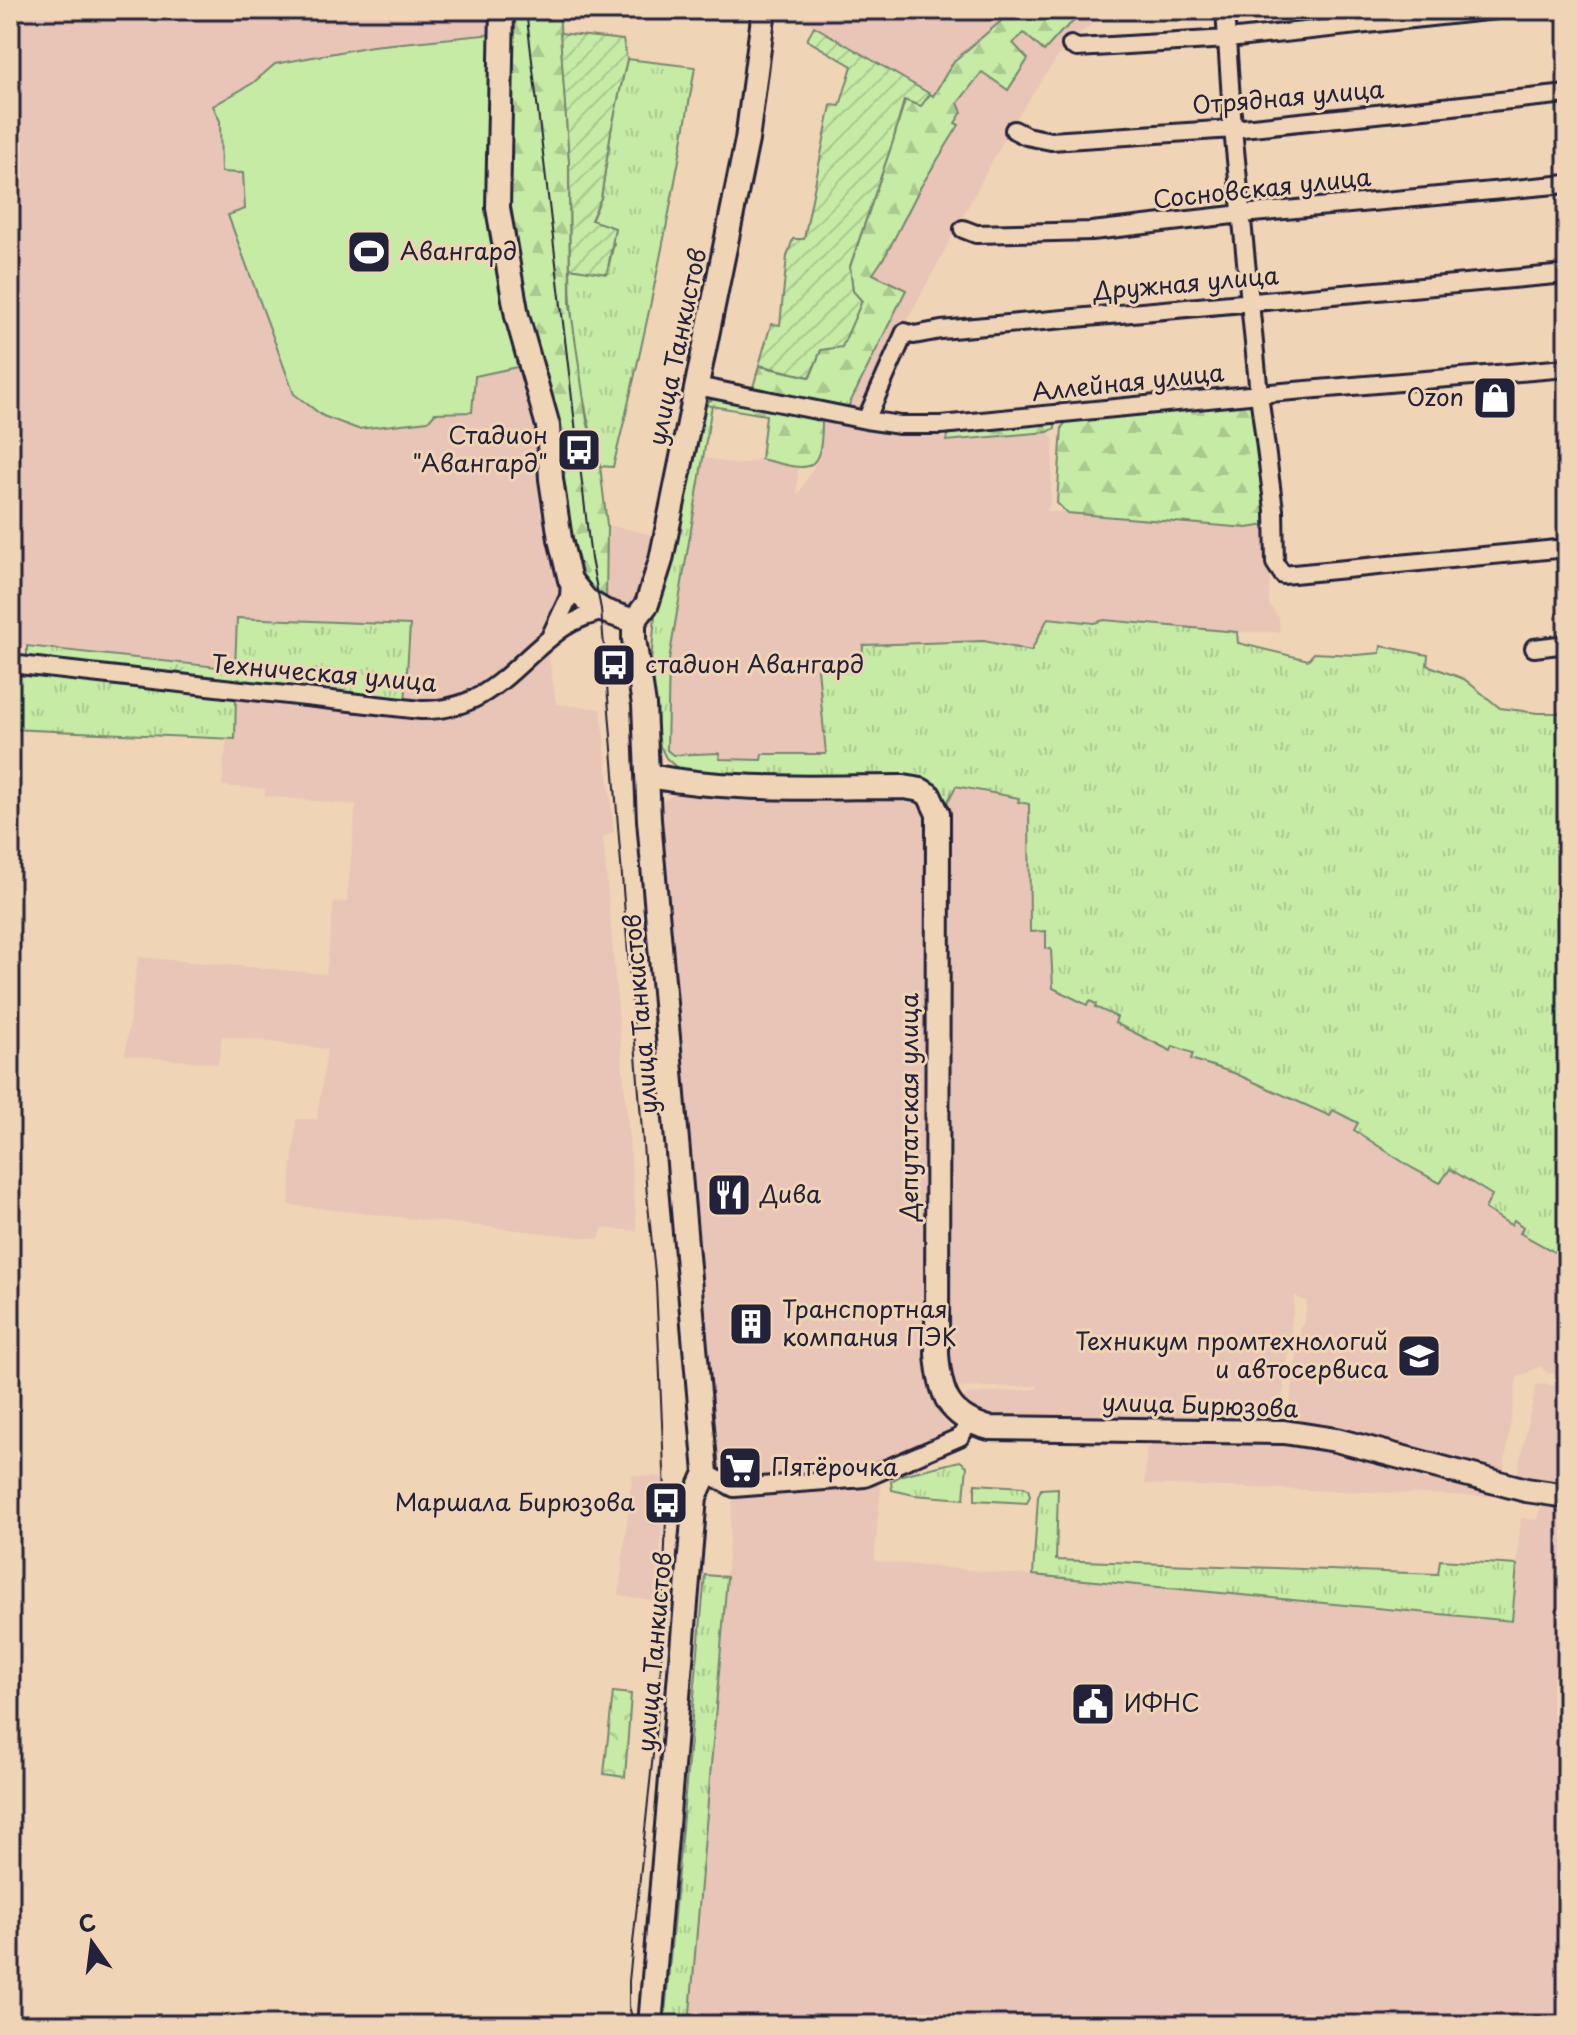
<svg xmlns="http://www.w3.org/2000/svg" width="1577" height="2035" font-family="'Playpen Sans',sans-serif">
<style>
.built{fill:#e8c5b6}
.grass{fill:url(#grass-tufts);stroke:#748670;stroke-width:2}
.forest{fill:url(#forest-firs);stroke:#748670;stroke-width:2}
.park{fill:url(#park-crowns);stroke:#748670;stroke-width:2}
.garden{fill:url(#garden-furrows);stroke:#748670;stroke-width:2}
.pitch{fill:#c6eba5;stroke:#748670;stroke-width:2}
.lines{fill:none;stroke-linecap:round;stroke-linejoin:round}
.minor-casing{stroke:#22223b;stroke-width:22}
.major-casing{stroke:#22223b;stroke-width:28}
.minor{stroke:#f0d4b6;stroke-width:16}
.major{stroke:#f0d4b6;stroke-width:22}
.tram{stroke:#22223b;stroke-width:2}
.labels{text-anchor:middle;stroke-width:6;stroke-linejoin:round;paint-order:stroke}
.street-label{font-size:24px;fill:#22223b;stroke:#f0d4b6}
.poi-label{font-size:24px;fill:#22223b;stroke:#f0d4b6;text-anchor:start}
</style>
<defs>
<pattern id="grass-tufts" width="24" height="20" patternUnits="userSpaceOnUse" patternTransform="scale(2)"><rect width="24" height="20" fill="#c6eba5"/><path d="M3 7l-1-3M5 7V3M7 7l1-3M15 17l-1-3M17 17v-4M19 17l1-3" fill="none" stroke="#aac98f"/></pattern>
<pattern id="forest-firs" width="22" height="20" patternUnits="userSpaceOnUse" patternTransform="scale(2)"><rect width="22" height="20" fill="#c6eba5"/><path d="M5 1l3.5 6h-7zM16 11l3.5 6h-7z" fill="#aac98f"/></pattern>
<pattern id="park-crowns" width="20" height="18" patternUnits="userSpaceOnUse" patternTransform="scale(2)"><rect width="20" height="18" fill="#c6eba5"/><path d="M2 6a3 3 0 1 1 6 0M12 15a3 3 0 1 1 6 0" fill="none" stroke="#aac98f"/></pattern>
<pattern id="garden-furrows" width="10" height="10" patternUnits="userSpaceOnUse" patternTransform="scale(2)"><rect width="10" height="10" fill="#c6eba5"/><path d="M-1 1l2-2M0 10L10 0M9 11l2-2" fill="none" stroke="#aac98f"/></pattern>
</defs>
<rect width="100%" height="100%" fill="#f0d4b6"/>
<filter id="ink" filterUnits="userSpaceOnUse"><feTurbulence type="fractalNoise" baseFrequency=".0125" numOctaves="2"/><feDisplacementMap in="SourceGraphic" scale="16" xChannelSelector="R" yChannelSelector="G"/><feConvolveMatrix kernelMatrix="1 2 1 2 8 2 1 2 1" color-interpolation-filters="sRGB"/></filter>
<g filter="url(#ink)">
<!-- built -->
<path class="built" d="M10,10H490L493,34L372,46L275,64L253,83L213,107L220,121L221,172L243,173L245,209L228,215L294,394L323,416L358,429L396,425L428,421L435,413L471,412L475,376L522,366L541,423L561,569L560,591L559,605L551,617L520,655L490,683L458,701L405,703L409,625L237,618L235,669L10,644Z
M788,10H1014L954,61L932,96Z
M1087,10H1109L1067,44L1050,68L1010,128L909,317L864,407L859,412L847,409L905,290L873,274L887,253L920,188L959,125L954,123L958,104L982,72L1009,89L1013,44L1024,33L1044,51L1061,32Z
M822,420L936,431L946,441L1048,432L1054,440L1050,504L1046,511L1260,527L1271,534L1269,604L1279,618L1280,632H1237L1104,620L1094,623L1049,618L1032,651L984,641L863,645L862,664L819,668L826,754H763L762,760L719,759V753L673,755L668,749L669,660L702,457L738,465L761,459L798,468L797,496L819,458Z
M607,525L659,536L649,579L637,600L629,605L606,604Z
M548,650L556,704L601,709L614,832L603,837L637,1231L602,1228L599,1239L289,1205L296,1119H317L327,1049L222,1036L218,1064L125,1055L138,957L326,974L334,902H347L356,805L265,796V789L222,786L227,738H235L236,695L444,716L477,706L495,696Z
M956,786L1019,798L1029,804L1030,931H1046L1051,949L1053,988L1087,1005L1089,1001L1096,1004L1095,1007L1117,1017L1115,1023L1171,1051L1173,1046L1183,1048L1193,1053L1191,1059L1234,1073L1330,1116L1333,1109L1358,1124L1354,1131L1411,1168L1440,1182L1450,1169L1493,1196L1485,1209L1511,1225L1514,1220L1523,1227L1520,1232L1558,1256L1567,1259V1376L1548,1373L1540,1366L1517,1378L1503,1476L1290,1422L1289,1411L1301,1326L1304,1325L1307,1302L1295,1296L1279,1423L989,1421L958,1401L968,1394L1037,1389L1038,1386L950,1388L948,1379L942,804L948,801Z
M673,795L909,797L923,803L927,810L934,1395L941,1415L952,1430L949,1435L878,1470L742,1483L722,1476L717,1469L658,804Z
M1539,1384L1567,1386V1489L1516,1480L1536,1386Z
M1147,1437L1300,1442L1490,1487L1505,1497L1145,1484Z
M632,1475L665,1477L657,1601L619,1595Z
M866,1483L881,1485L874,1561L1512,1620L1521,1518L1537,1520L1540,1509L1547,1506L1567,1508V2025H689L733,1495Z"/>
<!-- grass -->
<path class="grass" d="M627,59L695,67C673,202 646,334 613,467L600,466C581,402 570,334 570,268L607,273L614,243L591,221L601,198L611,131Z
M700,404L712,405L669,660L667,750L673,755L719,753L720,759L761,760L762,754H826L818,668L862,664L863,645L984,641L1031,651L1048,618L1094,623L1104,620L1237,632L1238,643L1308,660L1314,653L1356,655L1380,653L1381,646L1428,655L1427,665L1464,679L1500,708L1538,713H1567V1259L1520,1233L1523,1227L1514,1220L1511,1225L1485,1209L1492,1195L1450,1169L1440,1183L1412,1168L1354,1130L1358,1123L1333,1110L1330,1116L1234,1073L1191,1059L1193,1053L1173,1046L1171,1051L1115,1023L1117,1017L1095,1007L1096,1004L1090,1001L1087,1005L1053,988L1051,949L1046,948V931L1030,932L1029,804L1018,802L1019,798L956,786L948,801L942,804L937,796L713,778L676,767L666,758L660,746L656,722L651,662L655,615L697,409Z
M237,618L410,625L405,703L33,661L27,655V646L235,669Z
M14,671L236,695L235,739L10,729Z
M960,1461L967,1466L964,1499L914,1495L892,1490L891,1481L902,1475Z
M975,1484L1024,1487L1028,1489L1030,1496L1027,1503L975,1500Z
M1058,1488L1056,1560L1438,1574L1440,1560L1517,1565L1512,1621L1033,1575L1038,1497L1041,1489Z
M705,1575L727,1577L689,2025H664Z"/>
<!-- forest -->
<path class="forest" d="M510,10H559L569,161L570,304L587,421L600,466L607,525L606,604L590,592L577,566L568,536L560,454L524,317L523,288L508,208Z
M1014,10H1087L1061,32L1044,51L1024,33L1013,43L1028,59L1008,90L982,72L958,103L962,112L955,123L959,125L920,188L887,253L873,274L906,290L847,409L752,391L759,366L810,377L821,350L853,291L850,267L893,141L905,100L921,105L930,94L933,96L954,61Z
M717,398L822,420C822,477 809,471 761,459L766,415L700,404Z
M1250,402L1256,405L1268,521L1266,525L1247,528L1067,513L1057,503L1062,427L1068,420Z
M1049,421L1055,424V428L1048,432L946,441L948,432Z"/>
<!-- park -->
<path class="park" d="M613,1692L631,1694L625,1777L604,1774Z"/>
<!-- garden -->
<path class="garden" d="M814,26L930,94L921,106L904,100L893,141L850,266L853,291L862,301L842,347L821,350L810,377L759,365L771,324L780,325L787,256L793,239H804L831,105L840,106L852,66L807,40Z
M560,33L623,40L627,59L611,131L601,198L591,220L615,228L607,274L570,268L569,161Z"/>
<!-- pitch -->
<path class="pitch" d="M493,34L522,366L475,376L472,412L435,413L428,421L358,429L323,416L294,394L228,215L245,209L243,173L221,172L220,121L213,106L253,83L275,64L372,46Z"/>
<g class="lines">
<!-- minor casing -->
<g class="minor-casing">
<path id="minor" d="M1225,10L1233,129L1259,394L1274,510L1275,563L1283,575L1567,548
M1071,45L1077,48L1228,39L1496,10
M1014,130L1026,136L1051,141L1233,129L1567,94
M963,229L976,234L1092,231L1242,214L1567,184
M697,386L866,420L900,425H941L1259,394L1567,368
M866,420L905,332L914,335L941,330L1567,274
M551,635L569,597L570,580
M1534,648L1567,644
M10,664L421,710C490,711 513,663 563,628C576,619 590,615 604,611
M706,1473L734,1488L865,1478L960,1437L969,1423"/>
</g>
<!-- major casing -->
<g class="major-casing">
<path id="major" d="M502,10L498,208L517,316L548,426L551,479L560,539L570,580L586,600L604,611L634,621
M649,776C733,792 819,787 904,787L921,790L929,795L938,814L937,1354C940,1394 948,1417 989,1428L1284,1432L1336,1440L1526,1490L1567,1496
M650,2025L692,1532L695,1497L706,1473L649,820L644,705L634,639V621L647,604L661,560L747,140L764,10"/>
</g>
<!-- minor -->
<use href="#minor" class="minor"/>
<!-- major -->
<use href="#major" class="major"/>
<!-- tram -->
<path class="tram" d="M526,10L591,559L601,609L647,1195L656,1283L666,1517L660,1688L629,1981V2006L634,2025"/>
</g>
</g>
<!-- icons -->
<defs>
<g id="stadium-square" transform="scale(2.3)"><rect x="-9" y="-9" width="18" height="18" rx="4" fill="#22223b" stroke="#f0d4b6"/><path d="M0-5a6.5 5 0 1 0 0 10a6.5 5 0 1 0 0-10ZM-3.5-1.8h7v3.6h-7Z" fill="#fff"/></g>
<g id="shop-square" transform="scale(2.3)"><rect x="-9" y="-9" width="18" height="18" rx="4" fill="#22223b" stroke="#f0d4b6"/><path d="M-5-2.5h2.3a2.7 3.5 0 0 1 5.4 0H5L5.5 6h-11ZM-1.5-2.5h3a1.5 2.3 0 0 0-3 0Z" fill="#fff"/></g>
<g id="bus-square" transform="scale(2.3)"><rect x="-9" y="-9" width="18" height="18" rx="4" fill="#22223b" stroke="#f0d4b6"/><path d="M-5-6H5V4H4V6H2V4H-2V6H-4V4H-5ZM-3.5-4V0h7V-4ZM-3.5 1.2v1.5H-2V1.2ZM2 1.2v1.5H3.5V1.2Z" fill="#fff"/></g>
<g id="restaurant-square" transform="scale(2.3)"><rect x="-9" y="-9" width="18" height="18" rx="4" fill="#22223b" stroke="#f0d4b6"/><path d="M-5-6h1v4h1v-4h1v4h1v-4h1v5L-1.5 .5V6h-2V.5L-5-1ZM5-6V6H3V1.5H1.5Q1.5-4 5-6Z" fill="#fff"/></g>
<g id="building-square" transform="scale(2.3)"><rect x="-9" y="-9" width="18" height="18" rx="4" fill="#22223b" stroke="#f0d4b6"/><path d="M-4-6H4V6H1V3H-1V6H-4ZM-2.5-4.3h1.7v1.8h-1.7ZM.8-4.3h1.7v1.8H.8ZM-2.5-1h1.7V.8h-1.7ZM.8-1h1.7V.8H.8Z" fill="#fff"/></g>
<g id="university-square" transform="scale(2.3)"><rect x="-9" y="-9" width="18" height="18" rx="4" fill="#22223b" stroke="#f0d4b6"/><path d="M0-5L7-2L0 1L-7-2ZM-4 1L0 2.5L4 1V4Q0 6-4 4Z" fill="#fff"/></g>
<g id="supermarket-square" transform="scale(2.3)"><rect x="-9" y="-9" width="18" height="18" rx="4" fill="#22223b" stroke="#f0d4b6"/><path d="M-6-5.5h2.5l.6 2H6L4.5 2H-2.5L-4.4-4H-6ZM-1.5 3.2a1.3 1.3 0 1 0 .1 0ZM3 3.2a1.3 1.3 0 1 0 .1 0Z" fill="#fff"/></g>
<g id="civic-square" transform="scale(2.3)"><rect x="-9" y="-9" width="18" height="18" rx="4" fill="#22223b" stroke="#f0d4b6"/><path d="M-.6-6.5H3V-4.5H.6V-3L4-1V1h2V6H-6V1h2V-1L-.6-3ZM-1.2 2.5V6h2.4V2.5Z" fill="#fff"/></g>
</defs>
<g fill-rule="evenodd">
<use href="#stadium-square" x="369" y="252"/>
<use href="#shop-square" x="1495" y="398"/>
<use href="#bus-square" x="579" y="450"/>
<use href="#bus-square" x="614" y="665"/>
<use href="#restaurant-square" x="729" y="1195"/>
<use href="#building-square" x="751" y="1324"/>
<use href="#university-square" x="1419" y="1356"/>
<use href="#supermarket-square" x="740" y="1468"/>
<use href="#bus-square" x="666" y="1503"/>
<use href="#civic-square" x="1093" y="1704"/>
</g>
<g class="labels">
<!-- street labels -->
<g class="street-label">
<text transform="translate(1288 98) rotate(-5)" y="8">Отрядная улица</text>
<text transform="translate(1262 189) rotate(-6)" y="8">Сосновская улица</text>
<text transform="translate(1186 284) rotate(-5)" y="8">Дружная улица</text>
<text transform="translate(678 347) rotate(-78)" y="8">улица Танкистов</text>
<text transform="translate(1128 383) rotate(-6)" y="8">Аллейная улица</text>
<text transform="translate(324 674) rotate(5)" y="8">Техническая улица</text>
<text transform="translate(641 1014) rotate(-95)" y="8">улица Танкистов</text>
<text transform="translate(910 1107) rotate(-90)" y="8">Депутатская улица</text>
<text transform="translate(1200 1406) rotate(2)" y="8">улица Бирюзова</text>
<text transform="translate(655 1652) rotate(-85)" y="8">улица Танкистов</text>
</g>
<!-- poi labels -->
<g class="poi-label">
<text x="400" y="260">Авангард</text>
<text x="1464" y="406" text-anchor="end">Ozon</text>
<text x="548" y="444" text-anchor="end">Стадион<tspan x="548" dy="28">"Авангард"</tspan></text>
<text x="645" y="673">стадион Авангард</text>
<text x="760" y="1203">Дива</text>
<text x="782" y="1318">Транспортная<tspan x="782" dy="28">компания ПЭК</tspan></text>
<text x="1388" y="1350" text-anchor="end">Техникум промтехнологий<tspan x="1388" dy="28">и автосервиса</tspan></text>
<text x="771" y="1476">Пятёрочка</text>
<text x="635" y="1511" text-anchor="end">Маршала Бирюзова</text>
<text x="1124" y="1712">ИФНС</text>
</g>
</g>
<!-- margin -->
<rect width="1577" height="2035" fill="none" stroke="#f0d4b6" stroke-width="40"/>
<rect x="20" y="20" width="1537" height="1995" fill="none" stroke="#22223b" stroke-width="3" filter="url(#ink)"/>
<!-- north arrow -->
<g transform="translate(92 1943) rotate(346)" stroke="#f0d4b6" stroke-width="6" paint-order="stroke">
<path d="M0-6L14 30L0 20L-14 30Z" fill="#22223b"/>
<text y="-12" font-size="22" font-weight="bold" text-anchor="middle" fill="#22223b">С</text>
</g>
</svg>
